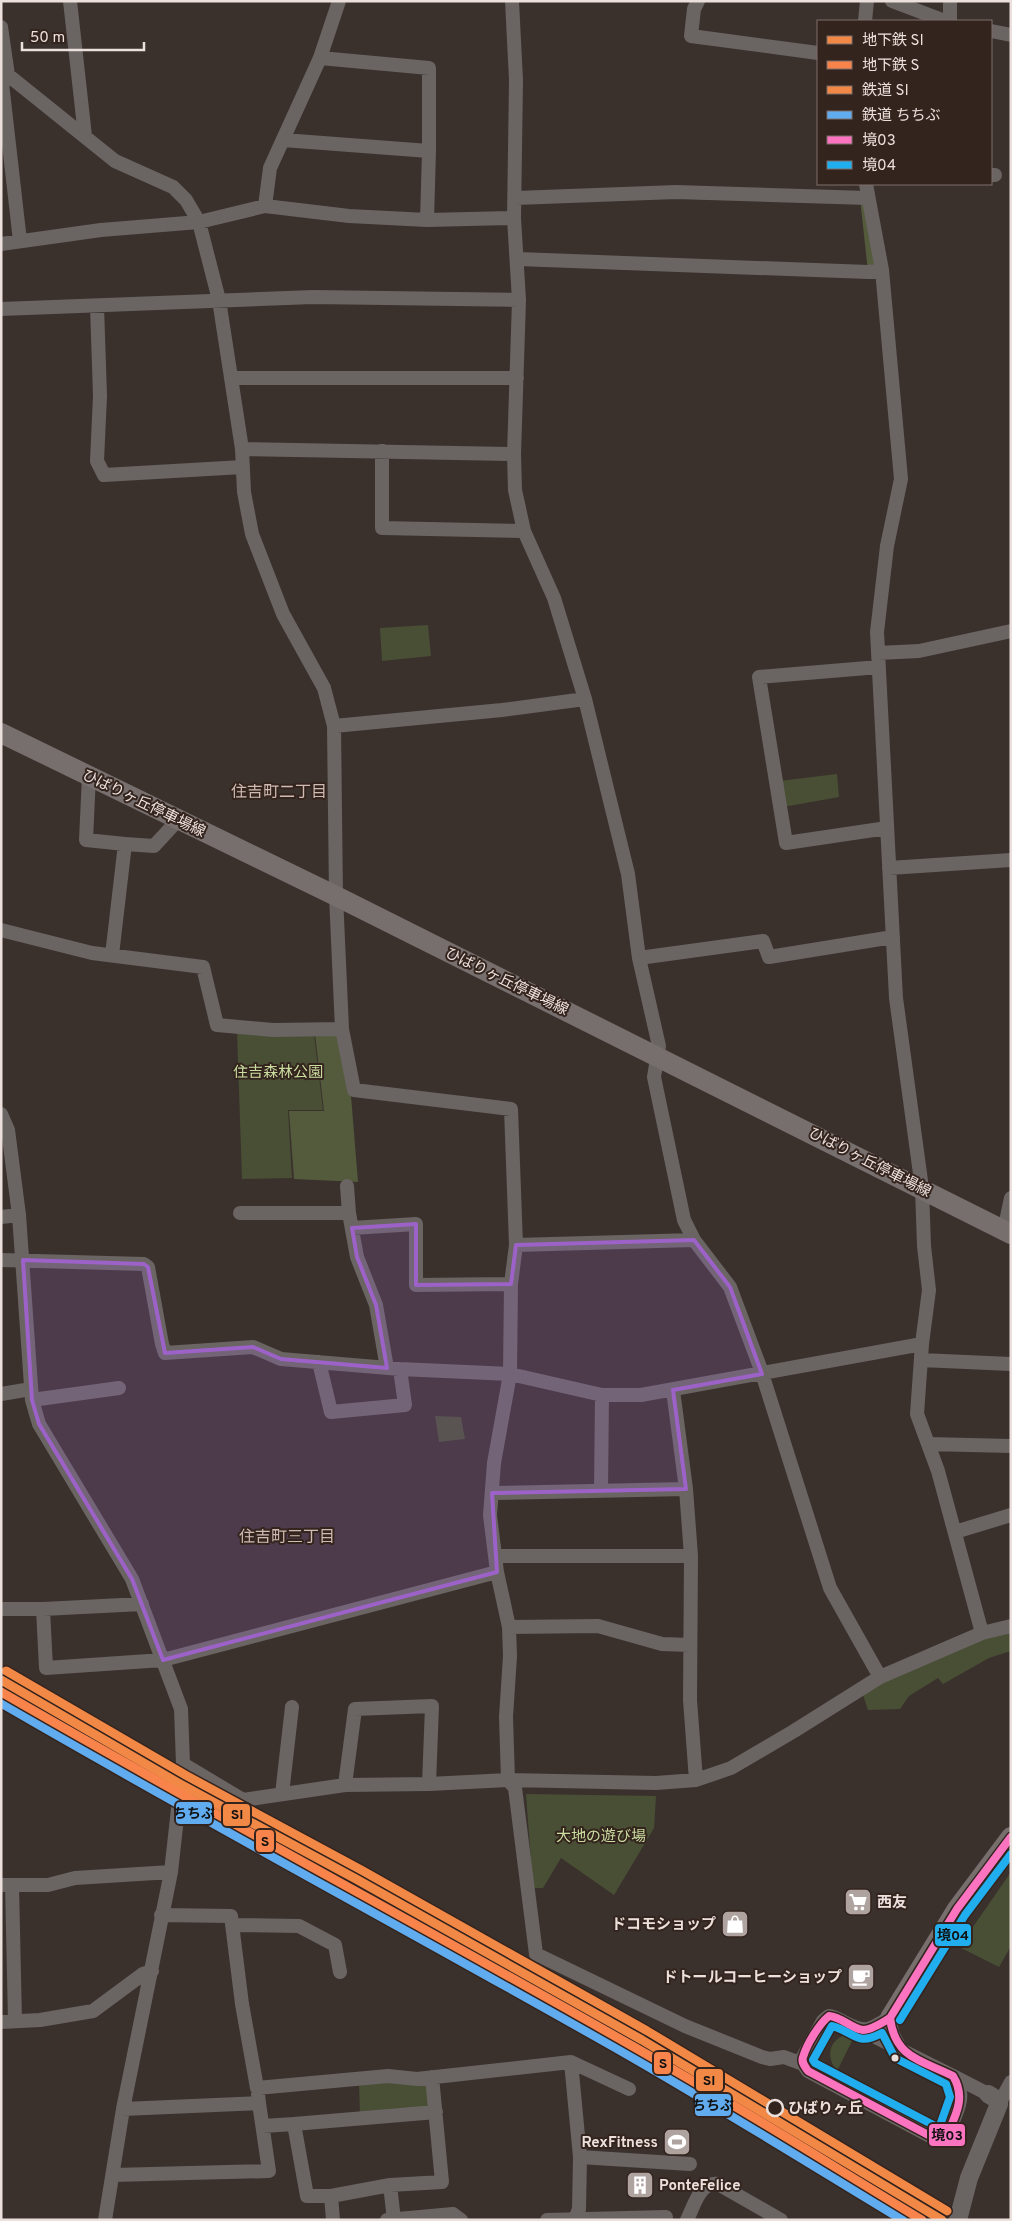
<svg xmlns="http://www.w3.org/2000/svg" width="1012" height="2221" font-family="Overpass,'Noto Sans JP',sans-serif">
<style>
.green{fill:#494f34}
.forest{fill:#535b3c}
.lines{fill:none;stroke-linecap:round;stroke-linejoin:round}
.minor{stroke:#6a6463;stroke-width:14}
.tertiary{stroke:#6a6463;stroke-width:18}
.secondary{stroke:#776f6d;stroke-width:20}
.bus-1-casing{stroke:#34241e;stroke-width:11}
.bus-2-casing{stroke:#34241e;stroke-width:11}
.bus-1{stroke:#fc73c0;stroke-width:8}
.bus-2{stroke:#20aeee;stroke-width:8}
.rail-1-casing{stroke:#34241e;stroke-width:12}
.rail-2-casing{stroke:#34241e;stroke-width:12}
.rail-1{stroke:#f28846;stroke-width:9}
.rail-2{stroke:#60acee;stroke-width:9}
.metro-1-casing{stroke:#34241e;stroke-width:12}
.metro-2-casing{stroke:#34241e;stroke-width:12}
.metro-1{stroke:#f28846;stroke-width:9}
.metro-2{stroke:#f8844c;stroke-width:9}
.marked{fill:#9d62c8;fill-opacity:0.2;stroke:#9d62c8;stroke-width:4;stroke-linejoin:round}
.bus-dot{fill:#ece0dc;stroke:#34241e;stroke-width:2}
.stop-dot{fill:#34241e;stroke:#ece0dc;stroke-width:2.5}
.labels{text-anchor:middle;stroke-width:4;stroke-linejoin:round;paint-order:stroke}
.street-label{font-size:15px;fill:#ece0dc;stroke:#34241e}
.park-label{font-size:15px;fill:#cadd9f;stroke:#34241e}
.poi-label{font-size:15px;font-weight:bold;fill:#ece0dc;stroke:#34241e;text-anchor:end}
.stop-label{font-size:15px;font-weight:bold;fill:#ece0dc;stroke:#34241e;text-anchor:start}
.neighbourhood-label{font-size:16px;fill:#d0bbb3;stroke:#34241e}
.line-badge{stroke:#34241e;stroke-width:2}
.pale-badge-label{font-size:14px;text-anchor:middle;font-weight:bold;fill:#111}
</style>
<rect width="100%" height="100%" fill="#3a312d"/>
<!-- green -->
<path class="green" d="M428,625L431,656L382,661L380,628Z
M837,774L839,797L783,807L779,781Z
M237,1031L314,1034L323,1110H288L292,1178L242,1179Z
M435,1416L461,1417L465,1439L439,1442Z
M1011,1626V1651L989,1658L943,1684L938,1678L909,1696L900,1709L868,1710L861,1689Z
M526,1794L656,1796L654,1828L614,1895L561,1858L543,1888H533Z
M1011,1872V1946L999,1967L959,1947Z
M847,2034L855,2035L837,2071C825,2056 829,2040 847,2034Z
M430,2079L434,2110L360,2117L359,2081Z"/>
<!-- forest -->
<path class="forest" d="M860,198H868L876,271L868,272Z
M315,1034H346L358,1182L294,1179L289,1111H324Z"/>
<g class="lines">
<!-- minor -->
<path class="minor" d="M70,1L85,136
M512,1L516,80L514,218L519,300L514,454L515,490L524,531L554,598L585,699L628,874L639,958L659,1046L654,1077L684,1220L694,1240L730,1287L760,1367L830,1588L880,1677
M698,1L694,9L691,36L818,53
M892,1L945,21
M865,21L867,1
M950,21V1
M1,27L8,75L115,161L173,187L186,200L199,222L219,300L242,449L244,492L252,534L283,614L324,688L334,726L336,896L342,1029L354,1090L511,1109L516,1245L511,1284L510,1374L494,1463L490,1515L497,1572L509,1627L510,1656L506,1717L508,1780L515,1788L536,1954L685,2026L762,2057L770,2059L784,2057L803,2064
M991,31L1011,35
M320,58L429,68V151
M1,72L8,75L2,83L20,241
M283,140L429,151L427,220
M991,175H995
M866,184L882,270L901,479L887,546L877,632L896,998L922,1188L924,1246L929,1290L922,1344L917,1414L938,1471L982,1633
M516,198L676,192L868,198
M265,206L270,168L320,58L339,1
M1,244L101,230L199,222L265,206L349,216L427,220L514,218
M518,259L868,272L882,270
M97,306L100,396L97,461L104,475L243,467
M1,309L313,297L519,300
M231,378H517
M242,449L514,454
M382,451V528L524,531
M878,653L919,651L1011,631
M879,667L759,677L786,843L887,828
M334,726L502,710L585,699
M89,776L86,840L125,844
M889,868L1011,860
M1,930L92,953L203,967L217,1025L273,1030L342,1029
M112,955L125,844L154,846L178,820
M639,958L763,941L769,957L893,937
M1,1114L8,1130L19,1215L32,1400L39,1424L132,1579L181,1709L183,1764L171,1872L123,2109L105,2220
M347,1186L349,1213L357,1257L376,1305L387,1368
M240,1213H349
M1,1217L19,1215
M352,1228L416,1224V1285L511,1284
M1004,1231L1011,1198
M516,1245L694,1240
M1,1260L144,1264L148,1267L162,1344L165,1353L253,1347L281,1359L400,1369L510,1374L602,1395H641L922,1344
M921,1360L1011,1364
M319,1362L331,1412L405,1405L400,1369
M673,1390L686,1489L691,1556L690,1700L696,1780
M1,1394L31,1389
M32,1400L119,1388
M928,1444L1011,1446
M601,1491L602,1395
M492,1493L686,1489
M955,1532L1011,1515
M496,1556H691
M142,1604L43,1609L46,1668L163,1660L497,1572
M1,1609H43
M509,1627L598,1626L662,1644L690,1645
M183,1764L243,1800L345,1785L429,1784L508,1780L656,1783L696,1780L731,1768L794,1731L880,1677L982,1633L1011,1626
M345,1785L355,1709L432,1706L429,1784
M282,1794L292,1707
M1,1885H48L75,1878L171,1872
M12,1885L15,2021
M161,1915L231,1916L242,2004L257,2088L388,2076L417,2079L571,2062L629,2089
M233,1925L299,1926L335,1945L340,1972
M829,2016C841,2018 856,2032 868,2029C875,2027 883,2021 890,2018L892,2033L901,2050L953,2076C969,2095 955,2115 947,2135L941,2138L932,2137L808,2071L803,2064V2057L823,2021Z
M1,2022L40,2020L93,2011L143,1974L152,1971
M862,2030L901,2050
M571,2062L580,2157L690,2164
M953,2076L988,2094
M999,2104L1011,2082
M123,2109L259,2103L258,2094
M294,2124L436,2112
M263,2126L294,2124L307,2196H331L333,2220
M113,2175L269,2171L259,2103
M390,2185L442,2182L432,2077
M331,2196L390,2185L394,2220
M387,2220L453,2214L461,2220
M547,2220L666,2217
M575,2220L579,2209L580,2157
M687,2220C694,2206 700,2181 718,2184L781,2220"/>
<!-- tertiary -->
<path class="tertiary" d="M958,2220L969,2178L999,2104L996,2099L988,2094"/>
<!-- secondary -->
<path class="secondary" d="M1,733L336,896L1011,1234
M890,2018L957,1909L1011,1837"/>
<!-- bus-1 casing -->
<g class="bus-1-casing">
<path id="bus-1" d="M829,2016C842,2017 852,2029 863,2030C872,2030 883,2022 890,2018C895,2058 921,2060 953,2076C966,2097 956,2115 947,2135L941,2138L932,2137L808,2071C805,2066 801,2063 803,2057C807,2044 819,2024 829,2016Z
M890,2018L957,1909L1011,1837"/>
</g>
<!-- bus-2 casing -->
<g class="bus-2-casing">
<path id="bus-2" d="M900,2020L965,1915L1011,1854
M832,2026C855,2032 856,2047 882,2033L895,2058L946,2084L950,2097L939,2128L815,2063L813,2060Z"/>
</g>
<!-- bus-1 -->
<use href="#bus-1" class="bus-1"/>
<!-- bus-2 -->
<use href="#bus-2" class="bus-2"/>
<!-- rail-1 casing -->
<g class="rail-1-casing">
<path id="rail-1" d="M6,1671L185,1775L361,1870L647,2031L947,2211"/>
</g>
<!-- rail-2 casing -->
<g class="rail-2-casing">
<path id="rail-2" d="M1,1703C209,1824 421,1937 630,2056C722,2109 812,2165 903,2220"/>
</g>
<!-- rail-1 -->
<use href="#rail-1" class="rail-1"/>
<!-- rail-2 -->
<use href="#rail-2" class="rail-2"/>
<!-- metro-1 casing -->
<g class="metro-1-casing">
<path id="metro-1" d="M1,1680L180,1784L356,1879L642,2040L942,2220"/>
</g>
<!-- metro-2 casing -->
<g class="metro-2-casing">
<path id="metro-2" d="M1,1692C210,1813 424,1927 634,2047C731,2102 826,2162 922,2220"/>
</g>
<!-- metro-1 -->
<use href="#metro-1" class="metro-1"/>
<!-- metro-2 -->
<use href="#metro-2" class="metro-2"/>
</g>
<!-- marked area -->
<path class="marked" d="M416,1224V1285L511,1284L516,1245L694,1240L730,1287L762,1374L673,1390L686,1489L492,1493L497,1572L163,1660L132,1579L39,1424L32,1400L23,1260L144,1264L148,1267L165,1353L253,1347L281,1359L387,1368L376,1305L357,1257L352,1228Z"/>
<!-- icons -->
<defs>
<g id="supermarket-square" transform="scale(1.4375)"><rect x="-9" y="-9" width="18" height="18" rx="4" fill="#aea39f" stroke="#34241e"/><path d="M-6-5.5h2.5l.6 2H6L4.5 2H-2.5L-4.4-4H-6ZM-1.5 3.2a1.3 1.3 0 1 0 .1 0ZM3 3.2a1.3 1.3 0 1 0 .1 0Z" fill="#fff"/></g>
<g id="shop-square" transform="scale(1.4375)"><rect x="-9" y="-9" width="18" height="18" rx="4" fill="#aea39f" stroke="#34241e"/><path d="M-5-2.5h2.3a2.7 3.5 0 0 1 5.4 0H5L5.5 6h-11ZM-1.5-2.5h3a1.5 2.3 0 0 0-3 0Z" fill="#fff"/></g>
<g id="cafe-square" transform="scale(1.4375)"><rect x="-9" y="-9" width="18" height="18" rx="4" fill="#aea39f" stroke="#34241e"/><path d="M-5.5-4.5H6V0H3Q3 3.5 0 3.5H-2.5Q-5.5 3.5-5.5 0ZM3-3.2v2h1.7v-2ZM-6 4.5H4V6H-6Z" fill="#fff"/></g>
<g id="stadium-square" transform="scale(1.4375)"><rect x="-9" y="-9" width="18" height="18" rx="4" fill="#aea39f" stroke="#34241e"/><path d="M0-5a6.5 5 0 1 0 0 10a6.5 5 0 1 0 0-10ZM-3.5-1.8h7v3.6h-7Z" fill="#fff"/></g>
<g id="building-square" transform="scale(1.4375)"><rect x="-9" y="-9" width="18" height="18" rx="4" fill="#aea39f" stroke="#34241e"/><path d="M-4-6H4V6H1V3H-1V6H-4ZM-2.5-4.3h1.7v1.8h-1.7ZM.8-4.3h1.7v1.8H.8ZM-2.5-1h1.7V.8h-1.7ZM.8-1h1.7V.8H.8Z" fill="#fff"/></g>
</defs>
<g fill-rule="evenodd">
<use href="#supermarket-square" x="858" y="1902"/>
<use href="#shop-square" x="735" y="1924"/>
<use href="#cafe-square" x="861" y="1977"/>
<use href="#stadium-square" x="677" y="2142"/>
<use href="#building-square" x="640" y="2185"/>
</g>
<!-- markers -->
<circle class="bus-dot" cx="895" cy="2058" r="4.5"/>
<circle class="stop-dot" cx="775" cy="2108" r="8"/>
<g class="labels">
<!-- street labels -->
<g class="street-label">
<text transform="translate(144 803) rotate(26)" y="5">ひばりヶ丘停車場線</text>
<text transform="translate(507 981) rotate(26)" y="5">ひばりヶ丘停車場線</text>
<text transform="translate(870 1162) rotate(27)" y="5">ひばりヶ丘停車場線</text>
</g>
<!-- park labels -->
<g class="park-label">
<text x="278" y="1077">住吉森林公園</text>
<text x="601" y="1841">大地の遊び場</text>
</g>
<!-- poi labels -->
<g class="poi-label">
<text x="877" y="1907" text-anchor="start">西友</text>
<text x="716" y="1929">ドコモショップ</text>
<text x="842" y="1982">ドトールコーヒーショップ</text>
<text x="658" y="2147">RexFitness</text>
<text x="659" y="2190" text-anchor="start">PonteFelice</text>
</g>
<!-- stop labels -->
<g class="stop-label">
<text x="788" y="2113">ひばりヶ丘</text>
</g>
<!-- neighbourhood labels -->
<g class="neighbourhood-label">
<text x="279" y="797">住吉町二丁目</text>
<text x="287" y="1542">住吉町三丁目</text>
</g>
</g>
<g class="line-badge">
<rect x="175" y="1801" width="38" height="24" rx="5" fill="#60acee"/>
<rect x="222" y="1803" width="29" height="24" rx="5" fill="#f28846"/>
<rect x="255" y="1829" width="20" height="24" rx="5" fill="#f8844c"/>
<rect x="934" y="1923" width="38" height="24" rx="5" fill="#20aeee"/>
<rect x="653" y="2051" width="19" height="24" rx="5" fill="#f8844c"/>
<rect x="695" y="2068" width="29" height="24" rx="5" fill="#f28846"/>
<rect x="694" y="2093" width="38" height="24" rx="5" fill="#60acee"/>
<rect x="928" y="2123" width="38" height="24" rx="5" fill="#fc73c0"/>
</g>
<g class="pale-badge-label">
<text x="194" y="1818">ちちぶ</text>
<text x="237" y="1819">SI</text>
<text x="265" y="1846">S</text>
<text x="953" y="1940">境04</text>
<text x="663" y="2068">S</text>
<text x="709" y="2085">SI</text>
<text x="713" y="2110">ちちぶ</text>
<text x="947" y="2140">境03</text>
</g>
<!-- border -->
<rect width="1012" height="2221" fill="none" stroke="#ece0dc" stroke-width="5"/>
<!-- legend -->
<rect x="817" y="20" width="175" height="165" fill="#34241e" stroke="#7e6f6a"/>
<rect x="827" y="36" width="25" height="8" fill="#f28846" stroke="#7e6f6a"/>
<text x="862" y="45" font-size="15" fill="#ece0dc">地下鉄 SI</text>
<rect x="827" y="61" width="25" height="8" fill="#f8844c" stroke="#7e6f6a"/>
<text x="862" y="70" font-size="15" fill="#ece0dc">地下鉄 S</text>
<rect x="827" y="86" width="25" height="8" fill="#f28846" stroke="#7e6f6a"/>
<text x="862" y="95" font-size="15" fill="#ece0dc">鉄道 SI</text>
<rect x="827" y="111" width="25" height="8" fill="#60acee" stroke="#7e6f6a"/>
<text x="862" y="120" font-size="15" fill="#ece0dc">鉄道 ちちぶ</text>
<rect x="827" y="136" width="25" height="8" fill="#fc73c0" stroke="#7e6f6a"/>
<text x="862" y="145" font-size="15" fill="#ece0dc">境03</text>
<rect x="827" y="161" width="25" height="8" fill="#20aeee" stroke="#7e6f6a"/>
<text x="862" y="170" font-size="15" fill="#ece0dc">境04</text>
<!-- scale -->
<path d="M22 42v8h122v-8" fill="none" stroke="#ece0dc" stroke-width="2.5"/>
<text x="30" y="42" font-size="15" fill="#ece0dc" stroke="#34241e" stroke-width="4" paint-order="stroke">50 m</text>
</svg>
